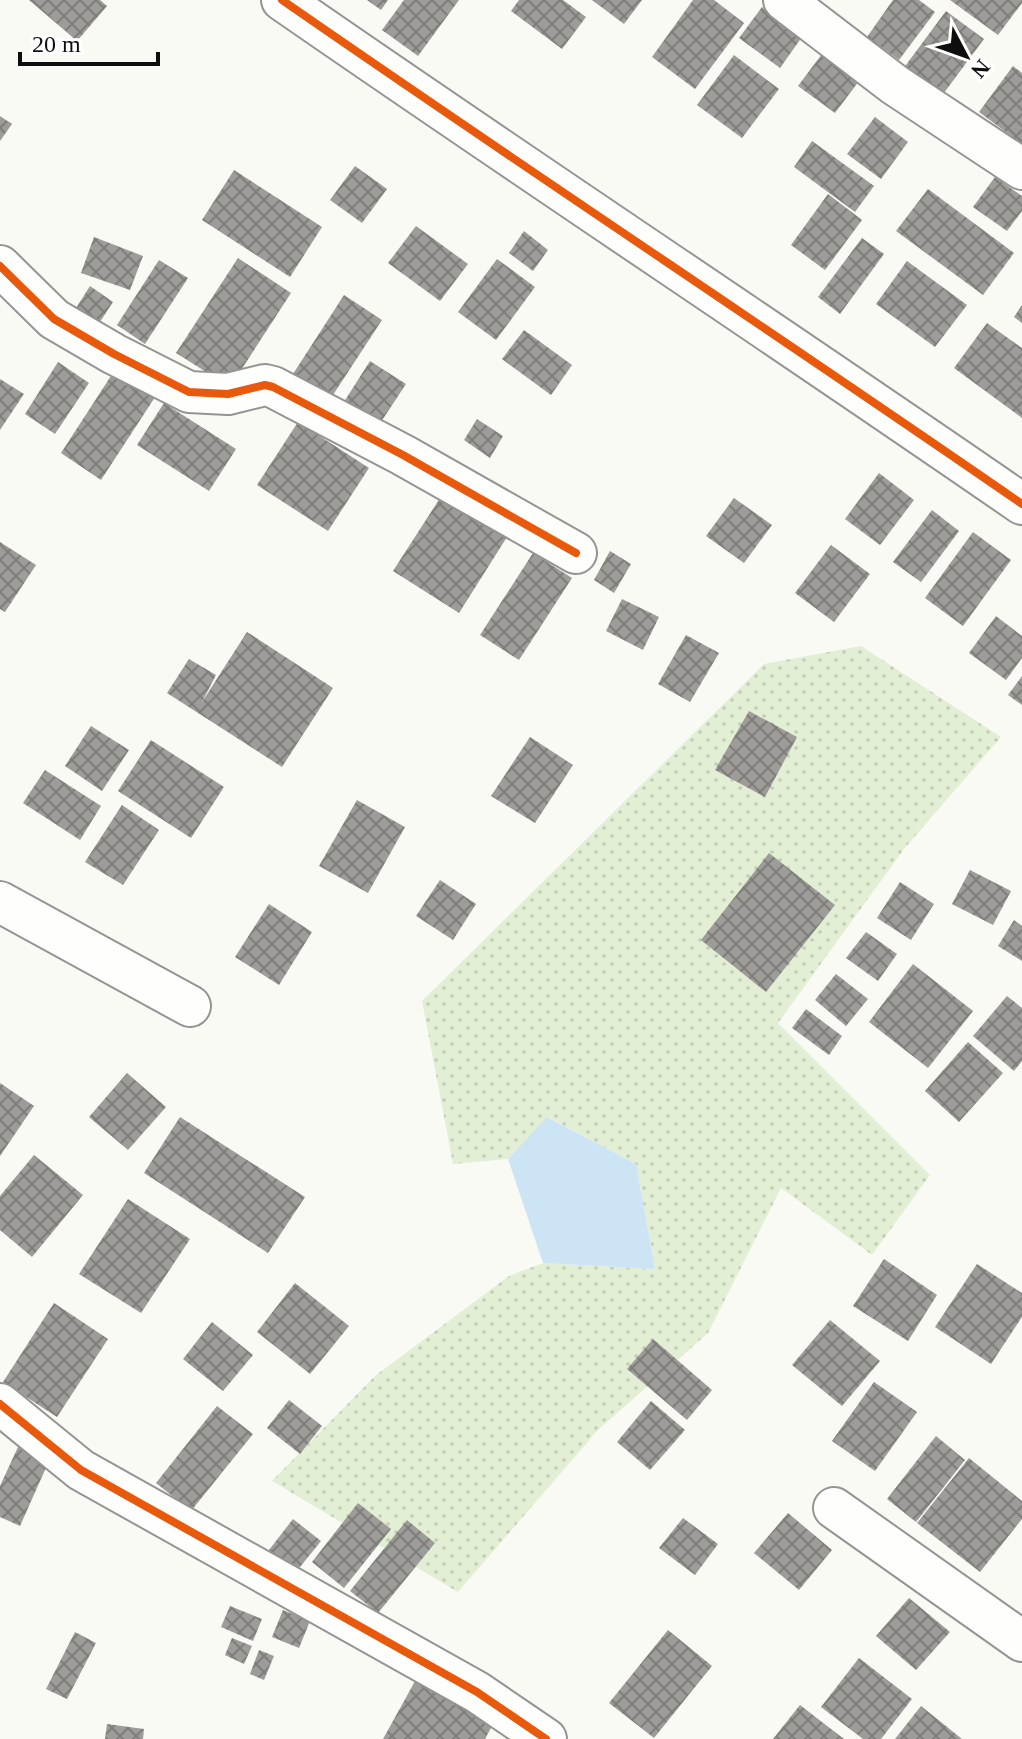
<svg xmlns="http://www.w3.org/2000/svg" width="1022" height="1739" font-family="Georgia,serif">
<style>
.garden{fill:url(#garden-dots)}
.water{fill:#cce4f3}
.building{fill:url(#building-cross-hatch)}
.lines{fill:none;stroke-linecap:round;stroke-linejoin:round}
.minor-casing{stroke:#949492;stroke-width:44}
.minor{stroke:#fefefd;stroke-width:40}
.cycleway-casing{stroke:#fff;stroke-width:13}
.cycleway{stroke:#e8590c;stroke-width:8}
</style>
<defs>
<pattern id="garden-dots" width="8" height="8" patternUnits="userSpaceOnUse" patternTransform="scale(2)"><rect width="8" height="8" fill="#e3efd5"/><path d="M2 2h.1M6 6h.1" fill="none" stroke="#c2ccb6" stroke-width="1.8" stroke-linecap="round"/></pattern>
<pattern id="building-cross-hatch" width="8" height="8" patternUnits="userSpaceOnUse" patternTransform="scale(2)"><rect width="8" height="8" fill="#9e9c99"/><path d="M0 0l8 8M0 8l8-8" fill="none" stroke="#7f7e7b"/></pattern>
</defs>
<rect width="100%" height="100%" fill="#fafaf4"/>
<!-- garden -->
<path class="garden" d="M861,646L1001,737L904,849L778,1023L930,1175L872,1255L781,1188L708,1333L598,1430L458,1592L272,1481L375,1376L509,1276L543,1263L655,1269L636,1164L548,1117L508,1159L453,1164L422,1001L764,664Z"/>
<!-- water -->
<path class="water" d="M547,1117L636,1164L655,1269L543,1263L508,1159Z"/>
<!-- building -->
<path class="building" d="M29,0H100L107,6L77,41Z
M367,0H388L381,10Z
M404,0H459L418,56L382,30Z
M519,0H563L586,17L562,49L511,11Z
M592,0H642L624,24Z
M693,0H714L744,23L695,89L652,57Z
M893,0H919L935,12L899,60L867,37Z
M950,0H1022V3L998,35Z
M762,7L802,37L780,68L739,38Z
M946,11L984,39L938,101L900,73Z
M828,46L865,73L835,113L798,86Z
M734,55L779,89L742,138L697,105Z
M1013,66L1022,73V144L979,112Z
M0,116L12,124L0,141Z
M875,117L908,142L881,179L847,154Z
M812,141L874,186L855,212L794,167Z
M355,166L387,189L362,223L330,200Z
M234,170L322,227L290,277L202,220Z
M995,177L1022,196V211L1007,231L973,207Z
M928,189L1014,253L983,295L896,231Z
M828,194L862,220L825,270L791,245Z
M416,226L468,264L440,301L388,263Z
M524,231L548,250L533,271L509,253Z
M94,237L143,256L130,290L81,273Z
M862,238L884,254L840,314L818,297Z
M238,258L291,293L230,387L176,353Z
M497,259L535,287L496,340L458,312Z
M159,260L188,278L145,344L117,325Z
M907,261L967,305L935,347L876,304Z
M90,286L113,302L94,331L71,316Z
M344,295L382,320L331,398L293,374Z
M1022,305V323L1014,317Z
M987,323L1022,348V418L954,368Z
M524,330L572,365L551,395L502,359Z
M370,361L406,384L377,428L342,405Z
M58,362L89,383L55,434L25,414Z
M120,362L161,388L101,480L61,453Z
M0,379L24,394L0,430Z
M164,403L236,449L209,491L137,445Z
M477,419L503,436L490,458L464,440Z
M298,422L369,468L328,531L257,485Z
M879,473L914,500L880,545L845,519Z
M442,495L507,537L459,613L393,571Z
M734,498L772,525L744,563L706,536Z
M932,510L959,531L921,582L893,562Z
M973,532L1011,560L963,626L925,598Z
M0,542L36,565L5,612L0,609Z
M831,545L870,574L834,622L795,593Z
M610,551L631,564L614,593L594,580Z
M533,553L572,578L519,660L480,635Z
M622,599L659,617L643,650L606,631Z
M996,616L1022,636V658L1006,680L969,653Z
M247,632L333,688L282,767L167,693L189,659L216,675L202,702Z
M686,635L719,653L690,702L658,684Z
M1022,676V705L1008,695Z
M749,711L797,737L765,797L715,770Z
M91,726L129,750L102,791L65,766Z
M530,737L573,765L535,823L491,796Z
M151,740L224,787L191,838L118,791Z
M45,770L101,806L80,840L23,803Z
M357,800L405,827L368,893L319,866Z
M122,805L159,830L123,885L85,862Z
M769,853L835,905L766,992L701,940Z
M970,870L1011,891L993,925L952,904Z
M440,880L476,904L453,940L416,916Z
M900,882L934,904L911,940L877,918Z
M269,904L312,932L279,985L235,957Z
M1014,920L1022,926V961L998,946Z
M866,932L897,954L878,981L846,958Z
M913,964L973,1011L928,1068L869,1022Z
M836,974L868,999L846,1026L815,1000Z
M1007,996L1022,1008V1061L1014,1071L973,1036Z
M806,1009L842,1036L829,1055L792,1028Z
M968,1042L1003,1073L959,1122L925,1091Z
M127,1073L166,1107L128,1150L89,1117Z
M0,1083L34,1106L0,1156Z
M180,1117L305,1197L268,1253L144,1173Z
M34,1155L83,1195L32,1257L0,1230V1196Z
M128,1199L190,1239L141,1313L79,1274Z
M884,1259L937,1295L908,1341L853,1306Z
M977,1264L1022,1293V1317L991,1364L935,1327Z
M295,1283L349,1326L310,1374L257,1332Z
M54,1303L108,1339L57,1417L3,1382Z
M830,1320L880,1361L842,1406L792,1365Z
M212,1322L253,1355L223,1391L183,1359Z
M653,1339L712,1390L687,1420L627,1369Z
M874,1382L917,1412L875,1471L832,1441Z
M289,1400L322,1426L300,1454L267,1428Z
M651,1401L685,1430L650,1470L617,1442Z
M217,1406L253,1434L191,1511L156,1483Z
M936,1436L965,1460L916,1522L887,1499Z
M18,1447L49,1461L20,1526L0,1517V1486Z
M969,1458L1022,1501V1519L980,1572L917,1523Z
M358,1503L391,1529L344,1588L312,1562Z
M788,1513L832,1550L799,1590L754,1553Z
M683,1518L718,1544L695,1575L659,1548Z
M293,1519L321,1541L296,1572L269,1550Z
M407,1520L435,1543L378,1613L350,1591Z
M909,1598L950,1632L916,1670L876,1636Z
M230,1606L262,1619L253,1641L221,1627Z
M283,1610L310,1621L299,1648L272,1637Z
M668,1630L712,1666L654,1738L609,1703Z
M75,1632L96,1643L67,1699L46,1689Z
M232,1638L252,1646L244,1664L225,1655Z
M259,1650L274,1656L264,1680L250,1674Z
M859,1658L912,1699L881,1739H863L821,1707Z
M419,1674L497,1717L485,1739H383Z
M800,1705L844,1739H773Z
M921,1706L962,1739H895Z
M107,1724L144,1729L143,1739H105Z"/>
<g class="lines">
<!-- minor casing -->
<g class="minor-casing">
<path id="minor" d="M282,0C527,170 776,334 1022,504
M784,0L895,85L1022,169
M0,266L54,319L114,354L189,392L228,394L265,385L273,387L403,455L576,553
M0,902L190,1006
M0,1404L81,1470L477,1692L546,1739
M834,1508L1022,1641"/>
</g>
<!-- minor -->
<use href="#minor" class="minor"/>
<!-- cycleway casing -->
<g class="cycleway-casing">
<path id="cycleway" d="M282,0C527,170 776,334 1022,504
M0,266L54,319L114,354L189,392L228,394L265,385L273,387L403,455L576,553
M0,1404L81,1470L477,1692L546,1739"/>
</g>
<!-- cycleway -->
<use href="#cycleway" class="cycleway"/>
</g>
<!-- north arrow -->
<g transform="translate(966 56) rotate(131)" stroke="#ffffff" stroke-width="6" paint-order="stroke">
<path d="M0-6L14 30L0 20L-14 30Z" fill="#0e0e0e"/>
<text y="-12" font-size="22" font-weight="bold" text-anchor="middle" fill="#0e0e0e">N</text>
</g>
<!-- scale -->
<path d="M20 52v12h138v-12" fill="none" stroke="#0e0e0e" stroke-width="4"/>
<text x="32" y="52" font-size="24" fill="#0e0e0e" stroke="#ffffff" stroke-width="6" paint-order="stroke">20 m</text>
</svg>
